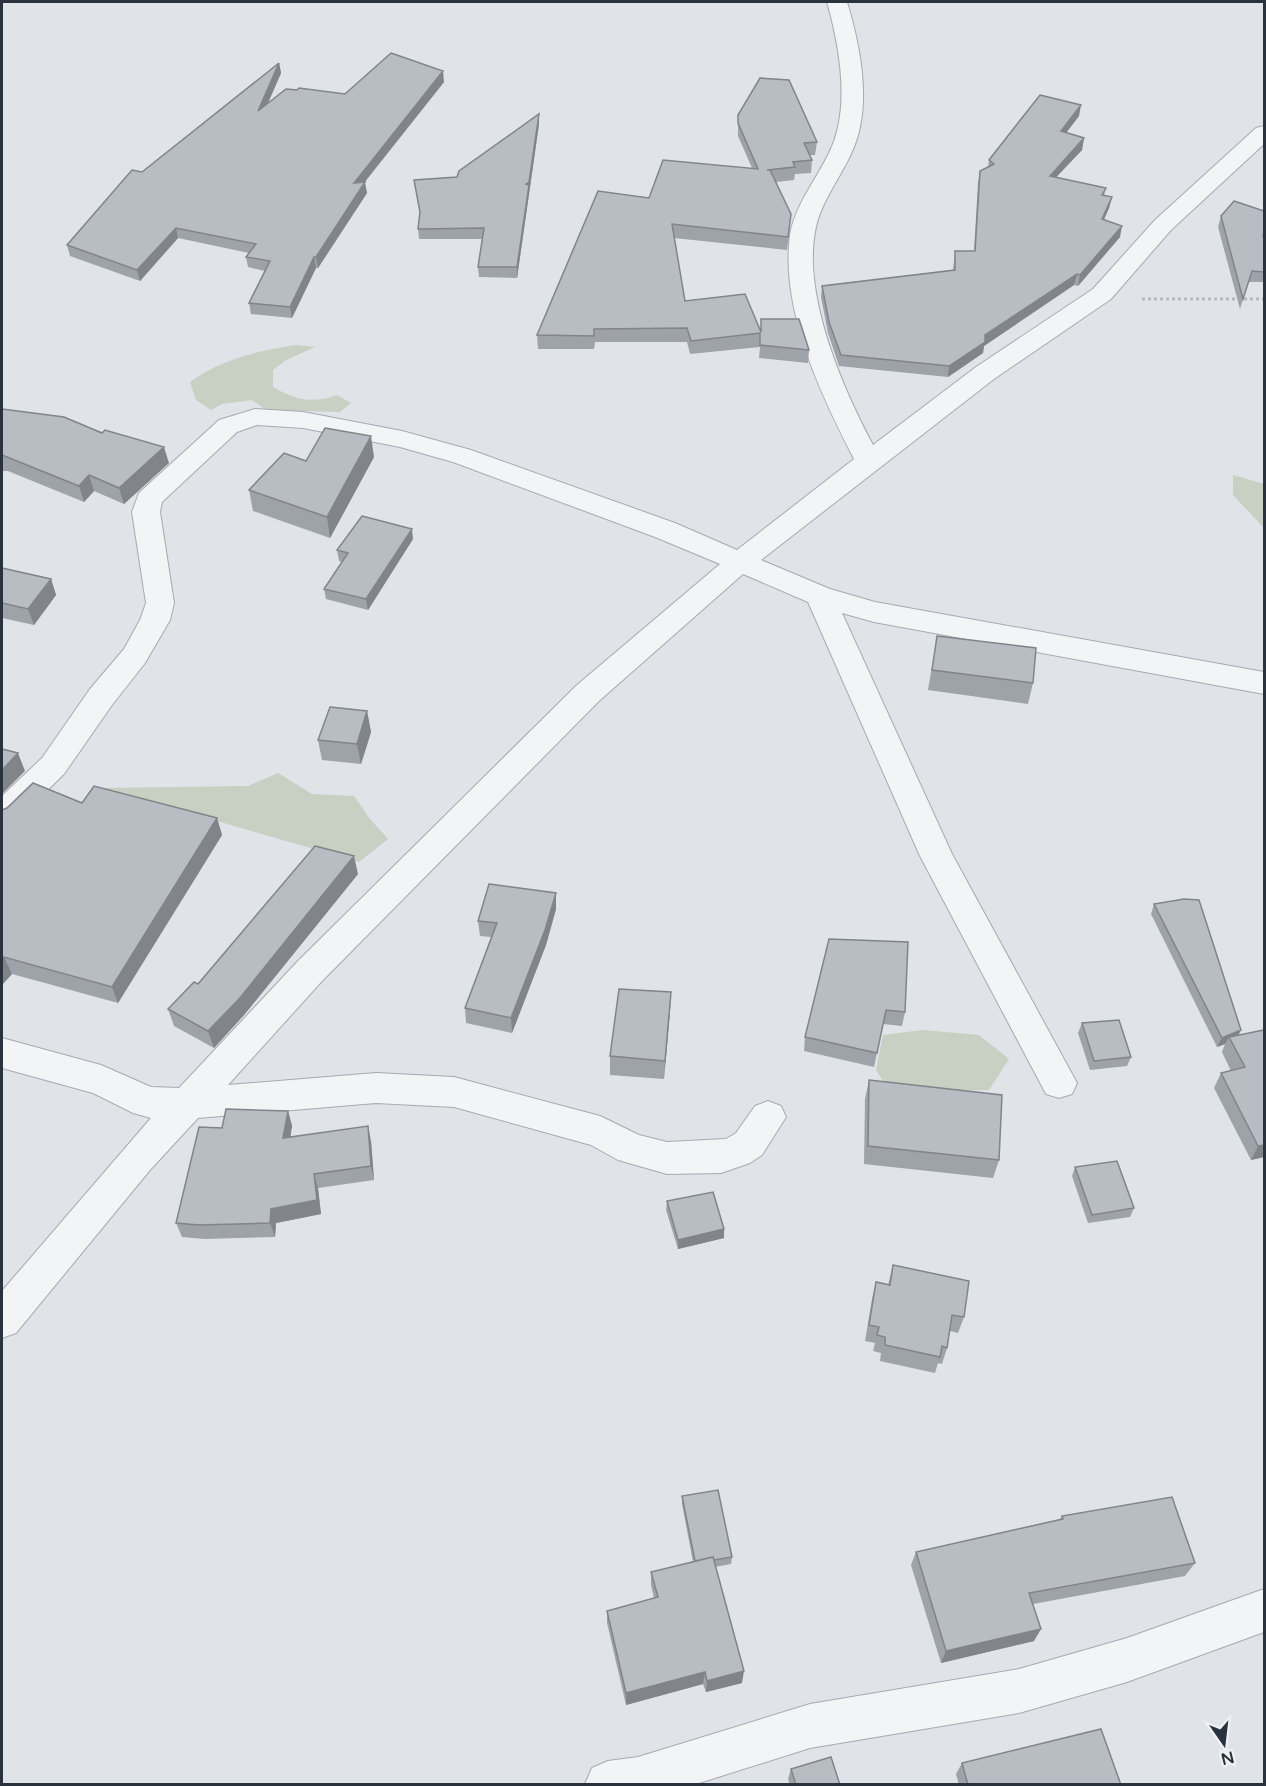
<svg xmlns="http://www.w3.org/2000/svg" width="1266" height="1786" font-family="'Varela Round',sans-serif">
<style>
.green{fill:#c7d0c2}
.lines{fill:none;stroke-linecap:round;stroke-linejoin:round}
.minor-casing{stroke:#a6aab1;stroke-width:2}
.path{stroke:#b6babe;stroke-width:3;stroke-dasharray:3 3;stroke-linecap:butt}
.minor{fill:#f2f4f6;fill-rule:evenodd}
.wall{fill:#9ea3a9}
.shaded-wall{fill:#818489}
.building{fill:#b8bdc4;stroke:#818489;stroke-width:1.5}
</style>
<rect width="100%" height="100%" fill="#e0e3e7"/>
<!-- green -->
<path class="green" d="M296,345L315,347L286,360L273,370V387C296,400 312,404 337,395L351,403L340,412L266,410L252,400L222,404L211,410L196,400L190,382C222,359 258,351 296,345Z
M1233,475L1264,484V528L1233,495Z
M278,773L312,794L354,796L370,819L388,839L359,862L103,788L248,786Z
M923,1030L979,1035L1009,1059L989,1090L890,1092L876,1070L883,1035Z"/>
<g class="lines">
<!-- minor casing -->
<g class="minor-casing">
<path id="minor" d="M827,2H847C861,48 873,109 851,154C839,180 820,203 815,232C803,297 843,389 873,445L976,367L1093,289L1155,220L1256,128L1264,126V144L1171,230L1111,299L994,379L761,560L830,589L875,602L1264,672V694L874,622L842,613L952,854L1077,1083L1072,1094L1059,1098L1046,1094L920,856L808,602L743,574L599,701L322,981L228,1085L376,1073L454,1077L600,1116L639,1135L667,1142L726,1139L736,1133L755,1106L768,1101L781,1106L786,1117L762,1155L750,1163L721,1173L667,1174L618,1160L591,1145L454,1107L376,1103L198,1118L150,1170L16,1333L2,1338V1291L151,1118L133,1113L93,1093L2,1068V1038L101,1065L151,1087L179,1088L298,961L577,685L720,564L655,537L453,462L400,447L303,428L257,425L237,432L162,502L160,512L174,603L170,620L145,663L112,705L64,774L13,824L2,827V796L42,758L90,689L124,649L140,620L146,603L132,512L139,493L219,420L255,409L303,412L402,431L471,450L675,523L737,550L854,459C821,395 780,309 790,235C795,205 816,180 829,153C851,109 840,48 827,2Z
M1264,1589V1632L1127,1682L1019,1713L810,1748L696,1784H585L592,1768L608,1761L638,1757L810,1704L1019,1669L1127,1638Z"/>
</g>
<!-- path -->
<path class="path" d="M1142,299H1264"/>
<!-- minor -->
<use href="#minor" class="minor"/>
</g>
<!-- wall -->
<path class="wall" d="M279,63L281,73L268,103L444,82L364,183L367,193L318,268H316L292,318L251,314L249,303L265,271L248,267L246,257L249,253L178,238L140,281L70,256L67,245L142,172Z
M738,115L817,142L815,155H810L812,160L811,173L795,174L794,180L776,182L790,227L787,250L674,238L685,301L761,332L809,350L808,363L759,358L760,347L690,354L687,342H595L594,349H538L537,335L649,198L752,168L738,136Z
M1079,116L1066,133L1084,138L1082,150L1056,177L1106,188L1104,196L1112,197L1109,208L1104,220L1120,237L1078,286L1074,285L984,346L983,353L948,377L839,366L828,333L821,297L822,286L953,270L955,251H974L978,182L980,171L988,167L989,160Z
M539,124L517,278L479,277L478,267L483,239H419L418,229L420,215L414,180L457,177Z
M1221,216L1264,236V282H1248L1240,309L1218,227Z
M2,409L169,463L124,504L94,491L84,502L8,471H2Z
M374,457L330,538L253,511L249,490L306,461Z
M413,539L368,610L326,599L324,589L342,562L339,561L337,550Z
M2,568L51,579L56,595L34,625L2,618Z
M937,636L1033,683L1028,704L928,690Z
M367,711L371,732L361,764L322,760L318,740Z
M82,803L217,818L222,835L118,1003L12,974L2,985V810Z
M358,874L244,1015L214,1048L174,1026L168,1009L198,984Z
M1154,904L1238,1035L1264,1157L1251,1160L1214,1088L1221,1073L1231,1071L1222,1052L1225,1044L1217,1047L1151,914Z
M556,909L546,945L512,1033L466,1023L465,1008L491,937L480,936L478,921Z
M829,939L905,1012L902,1026L883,1024L874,1067L804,1051L805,1037Z
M671,992L670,1011L664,1079L610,1075V1056Z
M1082,1023L1131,1057L1127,1066L1090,1070L1078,1033Z
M869,1080L999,1160L993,1178L864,1164L865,1099Z
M288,1111L292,1126L290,1137L371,1141L374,1180L318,1188L321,1214L276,1223L275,1237L205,1239L182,1237L176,1223L222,1128Z
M1075,1167L1134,1208L1130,1217L1088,1223L1072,1176Z
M667,1201L724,1238L678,1249L666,1210Z
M893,1265L964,1317L958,1333L950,1331L947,1348L942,1364L938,1363L935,1373L880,1361L881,1353L873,1351L875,1343L865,1341L872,1299L876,1282L888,1285Z
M682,1496L732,1557L731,1564L715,1567L742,1683L706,1692L703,1684L626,1705L607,1623V1611L654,1598L651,1585V1572L693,1562L682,1504Z
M1062,1516L1195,1563L1185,1576L1033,1604L1034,1641L941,1663L911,1565L916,1552L1060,1519Z
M962,1763L1121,1785H959L956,1774Z
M791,1769L840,1785H790L788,1779Z"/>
<!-- shaded-wall -->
<path class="shaded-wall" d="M279,63L281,73L260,121L258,111Z
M443,71L444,82L355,194L354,183Z
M1081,105L1079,116L1059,142L1061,131Z
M539,114V124L517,278V267L526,184Z
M1084,138L1082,150L1047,187L1050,176Z
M365,182L367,193L318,268L316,257Z
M1112,197L1109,208L1099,230L1102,219Z
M1122,226L1120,237L1078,286L1080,275Z
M176,228L178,238L140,281L137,270Z
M314,257L316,268L292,318L290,307Z
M1077,274L1074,285L984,346L983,353L948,377L949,366L985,335Z
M371,436L374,457L330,538L327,517Z
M164,447L169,463L124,504L119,488Z
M89,475L94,491L84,502L79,486Z
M412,529L413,539L368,610L366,599Z
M51,579L56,595L34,625L28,609Z
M367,711L371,732L361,764L357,744Z
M18,753L25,771L2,794V770Z
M217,818L222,835L118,1003L112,987Z
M354,856L358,874L244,1015L214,1048L208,1031Z
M556,893V909L546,945L512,1033L511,1018Z
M4,957L12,974L2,985V960Z
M671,992L670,1011L664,1079L665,1061Z
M1241,1030L1236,1040L1229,1037L1225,1044L1217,1047L1222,1038Z
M288,1111L292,1126L288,1153L283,1138Z
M368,1126L371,1141L374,1180L371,1166Z
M1264,1145V1157L1251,1160L1258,1146Z
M314,1174L318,1188L321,1214L276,1223L275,1237L270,1223L271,1209Z
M724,1229V1238L678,1249V1240Z
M1041,1629L1034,1641L941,1663L946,1651Z
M744,1671L742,1683L706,1692L707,1681Z
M705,1672L703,1684L626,1705V1693Z"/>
<!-- building -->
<path class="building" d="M391,53L443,71L354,183L365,182L316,257H314L290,307L249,303L270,261L246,257L256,244L176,228L137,270L67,245L132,170L142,172L279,63L258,111L286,89L297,90L299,88L345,94Z
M760,78L789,80L817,142L804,143L812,160L793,162L795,167L767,170H770L791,214L788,237L672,224L685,301L745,294L761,332V319H799L809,350L760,345V333L691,341L687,328L594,329V336L537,335L598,191L649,198L663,160L758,169L738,123V115Z
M1040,95L1081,105L1061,131L1084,138L1050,176L1106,188L1102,195L1112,197L1102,219L1122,226L1080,275L1077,274L985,335V342L949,366L841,355L829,322L822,286L955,270V251H975L980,171L994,164L989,160Z
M539,114L529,182L526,184L529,185L517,267H478L484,228L418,229L420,212L414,180L457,177L459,171Z
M1234,201L1264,211V231L1263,236H1264V272L1252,271L1243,299L1221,216Z
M2,409L64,417L102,433L105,430L164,447L119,488L89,475L79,486L2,455Z
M325,428L371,436L327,517L249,490L284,453L306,461Z
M362,516L412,529L366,599L324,589L348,553L337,550Z
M2,568L51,579L28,609L2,603Z
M937,636L1036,648L1033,683L932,670Z
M330,707L367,711L357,744L318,740Z
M2,749L18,753L2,770Z
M33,783L82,803L94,786L217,818L112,987L4,957L2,960V810L7,808Z
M315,846L354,856L239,999L208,1031L168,1009L194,982L198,984Z
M489,884L556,893L545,930L511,1018L465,1008L497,923L478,921Z
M1184,899L1199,900L1241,1030L1222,1038L1154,904Z
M829,939L908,942L905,1012L886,1010L877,1053L805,1037Z
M619,989L671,992L665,1061L610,1056Z
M1119,1020L1131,1057L1094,1061L1082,1023Z
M1264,1030V1145L1258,1146L1221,1073L1245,1067L1229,1037Z
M869,1080L1002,1095L999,1160L868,1146Z
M226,1109L288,1111L283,1138L368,1126L371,1166L314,1174L317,1200L271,1209L270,1223L199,1225L176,1223L199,1127L222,1128Z
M1117,1161L1134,1208L1092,1215L1075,1167Z
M713,1192L724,1229L678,1240L667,1201Z
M893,1265L969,1281L964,1317L952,1315L947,1348L942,1346L940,1357L885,1345V1337L877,1335L879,1327L869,1325L876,1282L890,1285Z
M718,1490L732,1557L714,1560L713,1557L695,1561L682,1496Z
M1172,1497L1195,1563L1029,1593L1041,1629L946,1651L916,1552L1063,1519L1062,1516Z
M713,1557L744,1671L707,1681L705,1672L626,1693L607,1611L658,1597L651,1572Z
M1101,1729L1121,1785H968L962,1763Z
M831,1757L840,1785H796L791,1769Z"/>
<!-- border -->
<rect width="1266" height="1786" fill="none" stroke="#2a323d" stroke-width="6"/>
<!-- north arrow -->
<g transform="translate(1224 1744) rotate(166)" stroke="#eff2f5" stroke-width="4.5" paint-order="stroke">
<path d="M0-4.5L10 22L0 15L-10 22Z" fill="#2a323d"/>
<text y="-9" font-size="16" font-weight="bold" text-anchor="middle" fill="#2a323d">N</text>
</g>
</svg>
